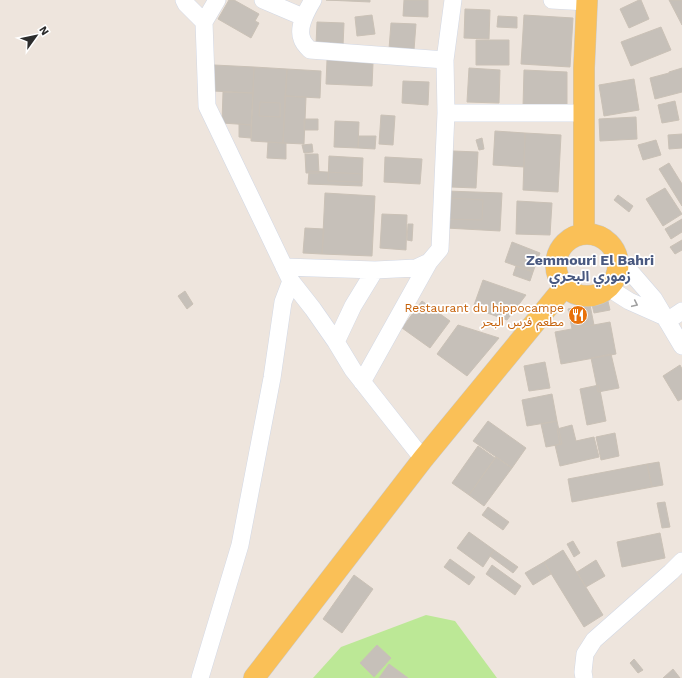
<svg xmlns="http://www.w3.org/2000/svg" width="682" height="678" font-family="'Work Sans','Noto Sans Arabic',sans-serif">
<style>
.green{fill:#bce896}
.building{fill:#c6c0b9;stroke:#cac1b6}
.lines{fill:none;stroke-linecap:round;stroke-linejoin:round}
.minor-casing{stroke:#d2d8e5;stroke-width:18}
.major-casing{stroke:#c8c8c8;stroke-width:22}
.minor{stroke:#fff;stroke-width:17}
.major{stroke:#fac057;stroke-width:21}
.oneway{stroke:#a0a0a0}
.labels{text-anchor:middle;stroke-width:3.5;stroke-linejoin:round;paint-order:stroke}
.food-label{font-size:12px;fill:#c56008;stroke:#fff;text-anchor:end}
.quarter-label{font-size:14px;font-weight:bold;fill:#495980;stroke:#fff}
</style>
<rect width="100%" height="100%" fill="#eee5dd"/>
<!-- green -->
<path class="green" d="M426,615L455,621L497,678H313L341,647Z"/>
<!-- building -->
<path class="building" d="M229,0H234L259,14L255,21L259,23L251,38L218,19Z
M326,0H370V2Z
M404,0H428V17L403,16Z
M639,0H641L649,19L629,28L620,9Z
M669,0H682V25Z
M465,9L490,10L489,39L464,38Z
M372,15L375,34L357,36L355,17Z
M524,15L573,18L570,67L521,64Z
M498,16L517,17V28L497,27Z
M317,22L344,23L343,46L316,45Z
M391,23L416,24L414,50L389,49Z
M661,27L671,50L631,66L621,42Z
M476,40H509V65H476Z
M327,60L373,63L372,86L326,84Z
M214,65L254,67L253,93L213,91Z
M254,67L287,69L283,143L251,141Z
M469,68L500,70L499,103L467,102Z
M682,68V92L655,99L650,78L669,73V72Z
M287,69L321,71L320,98L285,96Z
M524,70L567,72V109L523,107Z
M634,79L639,110L604,116L599,85Z
M403,81L429,82L428,105L402,103Z
M223,92L253,93L251,125L222,123Z
M285,96L306,97L304,144L283,143Z
M675,101L679,120L662,123L658,105Z
M260,102L280,103V117L259,116Z
M381,115L395,116L393,145L379,144Z
M636,117L637,139L600,141L599,119Z
M304,119H318V130H304Z
M335,121L359,122L358,148L334,147Z
M239,124L251,125V138L239,137Z
M495,131L525,133L524,167L493,165Z
M525,133L561,135L558,192L523,190Z
M682,134V148L669,149L668,135Z
M359,136H376L375,149L358,148Z
M482,138L484,149L479,150L476,140Z
M656,140L661,155L643,160L638,145Z
M268,142L286,143V159L267,158Z
M312,144L313,152L304,153L302,145Z
M453,151L478,152L476,188L451,187Z
M305,154H318L319,173H306Z
M329,156L363,158L362,182L328,181Z
M385,157L422,159L420,184L384,182Z
M669,163L682,184V206L659,169Z
M309,171L362,174V186L308,184Z
M665,188L682,214L663,226L646,199Z
M447,191L502,193L500,231L446,228Z
M325,193L375,196L372,256L322,254Z
M618,195L633,206L629,212L614,200Z
M448,198L483,200L482,220L446,219Z
M517,201L552,203L550,235L516,234Z
M382,214L407,215L406,250L380,248Z
M682,219V232L671,239L665,229Z
M408,224H413L412,241L407,240Z
M305,228L324,229L322,254L303,253Z
M682,240V250L675,254L670,247Z
M512,242L540,253L533,272L505,262Z
M516,266L533,272L530,281L513,275Z
M483,280L526,295L507,320L473,308Z
M185,291L193,304L187,309L178,296Z
M607,297L610,310L594,313L591,300Z
M422,301L450,321L430,348L402,328Z
M590,305L594,325L572,329L568,309Z
M610,322L616,354L561,364L555,332Z
M458,325L499,338L467,376L437,354Z
M611,354L619,388L598,392L591,358Z
M545,362L550,388L529,391L524,366Z
M680,365L682,369V399L678,401L663,376Z
M599,385L606,421L587,425L580,389Z
M552,394L557,421L527,426L522,400Z
M488,421L526,448L512,468L473,441Z
M557,421L562,444L546,447L541,424Z
M572,425L576,441L594,437L599,457L560,466L555,445L560,444L557,429Z
M615,433L619,456L601,460L596,437Z
M478,446L495,458L469,495L452,483Z
M496,457L512,468L484,506L469,495Z
M659,462L663,485L652,487L647,464Z
M647,464L652,487L572,502L568,479Z
M665,502L670,527L662,528L657,503Z
M488,507L509,522L503,530L482,515Z
M469,532L494,550L483,567L457,548Z
M660,533L665,558L622,567L617,542Z
M573,541L580,553L574,557L567,544Z
M494,550L518,567L513,573L490,556Z
M563,550L603,615L584,627L544,562Z
M450,559L475,577L469,585L444,567Z
M596,560L605,576L586,587L577,572Z
M544,562L551,574L533,585L525,573Z
M492,565L521,586L515,595L486,574Z
M354,575L373,589L342,633L323,619Z
M377,645L391,658L374,677L360,663Z
M634,659L643,670L638,673L630,663Z
M389,664L408,678H379Z
M673,669L680,678H663Z"/>
<g class="lines">
<!-- minor casing -->
<g class="minor-casing">
<path id="minor" d="M184,0L186,4L204,22
M217,0L204,22L207,106L291,281L313,309L336,342
M263,0L303,17
M313,0C307,10 297,27 302,39C303,43 307,47 310,50L445,60L446,113L440,249L429,262L416,268L375,270L353,306L336,342L353,370L423,459
M552,0L587,2
M445,60L453,0
M446,113H584
M615,254L654,299L682,346
M284,267L375,270
M607,287L629,301L665,317
M667,321L682,311
M362,382L429,262
M200,678L240,545L272,378L283,302L291,281
M584,678L583,672L585,654L594,640L671,572L682,561"/>
</g>
<!-- major casing -->
<g class="major-casing">
<path id="major" d="M584,234V68L587,0
M556 265a31 31 0 1 1 62 0a31 31 0 1 1-62 0Z
M254,678L423,459L565,286"/>
</g>
<!-- minor -->
<use href="#minor" class="minor"/>
<!-- major -->
<use href="#major" class="major"/>
</g>
<!-- one-way arrows -->
<defs><path id="oneway-chevron" d="M-2-3.5L2.5 0L-2 3.5" fill="none" stroke-width="1.6" stroke-linecap="round" stroke-linejoin="round"/></defs>
<use class="oneway" href="#oneway-chevron" transform="translate(635 304) rotate(25)"/>
<!-- icons -->
<defs>
<g id="restaurant-disc" transform="scale(1)"><circle r="9.5" fill="#e8710a" stroke="#fff"/><path d="M-5-6h1v4h1v-4h1v4h1v-4h1v5L-1.5 .5V6h-2V.5L-5-1ZM5-6V6H3V1.5H1.5Q1.5-4 5-6Z" fill="#fff"/></g>
</defs>
<g fill-rule="evenodd">
<use href="#restaurant-disc" x="578" y="315"/>
</g>
<g class="labels">
<!-- food labels -->
<g class="food-label">
<text x="564" y="312">Restaurant du hippocampe<tspan x="564" dy="14">مطعم فرس البحر</tspan></text>
</g>
<!-- quarter labels -->
<g class="quarter-label">
<text x="590" y="265">Zemmouri El Bahri<tspan x="590" dy="16">زموري البحري</tspan></text>
</g>
</g>
<!-- north arrow -->
<g transform="translate(36 36) rotate(57)" stroke="#ffffff" stroke-width="3" paint-order="stroke">
<path d="M0-3L7 15L0 10L-7 15Z" fill="#2c2c2c"/>
<text y="-6" font-size="11" font-weight="bold" text-anchor="middle" fill="#2c2c2c">N</text>
</g>
</svg>
